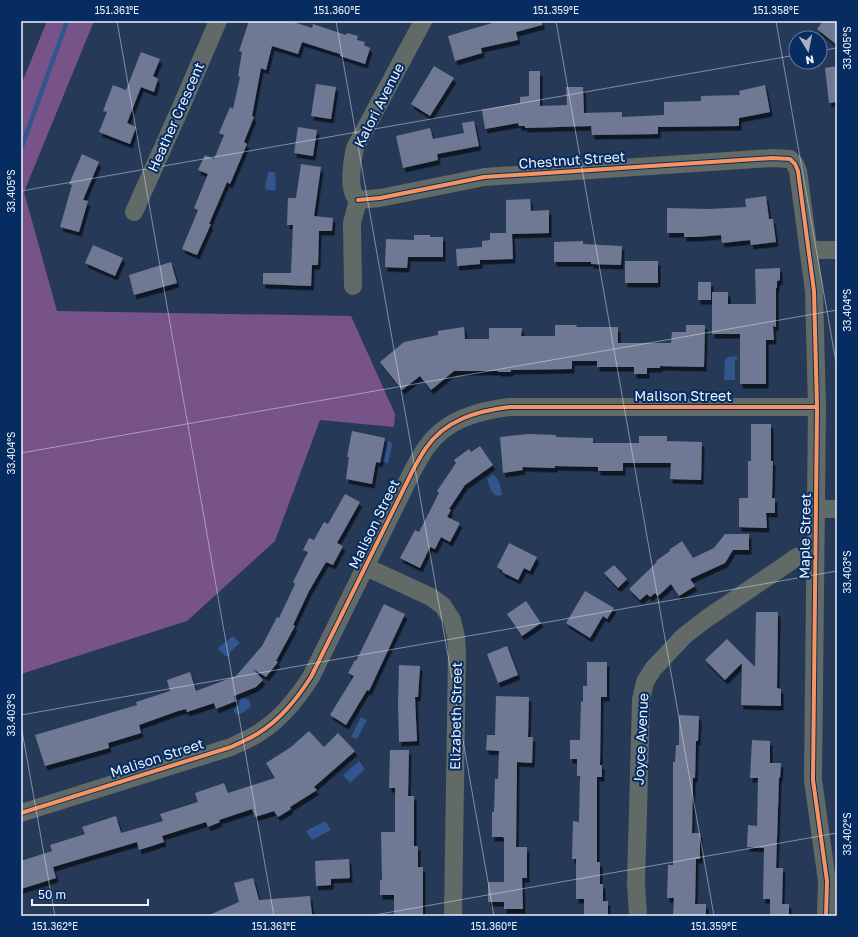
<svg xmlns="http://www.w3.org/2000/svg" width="858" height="937" font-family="'Golos Text',sans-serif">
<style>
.forest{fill:#77538a}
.water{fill:#31558d}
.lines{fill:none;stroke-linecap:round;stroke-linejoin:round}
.stream{stroke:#31558d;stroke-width:4.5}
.building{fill:#6f7994;filter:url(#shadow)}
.minor{stroke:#616a66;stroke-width:18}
.cycleway-casing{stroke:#062c61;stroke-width:6}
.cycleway{stroke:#f8935d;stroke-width:4}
.ticks{fill:none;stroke:#eef2f9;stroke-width:1;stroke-opacity:0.45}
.labels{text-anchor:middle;stroke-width:4;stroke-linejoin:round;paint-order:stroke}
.street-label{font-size:14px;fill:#eef2f9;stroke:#062c61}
.neatline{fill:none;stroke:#eef2f9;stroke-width:1.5}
.ticks-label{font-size:10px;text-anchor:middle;fill:#eef2f9}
</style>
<defs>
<filter id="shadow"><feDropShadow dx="2.5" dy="4.5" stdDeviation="0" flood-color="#0009"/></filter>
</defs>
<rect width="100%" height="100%" fill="#263a58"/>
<!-- forest -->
<path class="forest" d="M47,21H94L24,192L57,311L351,316L395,414L394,427L320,420L275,541L187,621L21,674V85Z"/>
<!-- water -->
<path class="water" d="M268,172H275C276,176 276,188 275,191L265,189Z
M737,356V359L735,360V380H724L725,360L728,357Z
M389,441L391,442L392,445L388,463L381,461L384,445Z
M492,475H494C498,478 502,489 502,495C492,499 490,487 487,479Z
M233,636L240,643L230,652V655L227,657L218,650L219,647Z
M241,698H245L249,700L251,706L242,713L237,715L234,712V709L238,705Z
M361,717L367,720L357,739L351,737Z
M359,761L365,769L350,783L343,775Z
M325,821L331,830L312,840L306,831Z"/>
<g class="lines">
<!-- stream -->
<path class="stream" d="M21,149L67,21"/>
</g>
<!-- building -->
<path class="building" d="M249,21H290L312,28L313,24L346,35L347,33L358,36L357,40L365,42L364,45L370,48L365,64L340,56V54L302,42L298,54L272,46L266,70L261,68L252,116L254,117L244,142L247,144L230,184L227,182L209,224H211L197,255L182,249L198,210L194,208L208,174L198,170L205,155L214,159L224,135L219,133L230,107L233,109L240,77L238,76L242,52L239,51Z
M499,21H542V25L516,32L518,40L481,48L482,53L455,61L448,36Z
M823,21H837V45L817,29Z
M141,52L160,59L153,76L158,79L154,92L141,87L127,123L136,127L130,144L99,132L107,112L103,111L113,85L126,90Z
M434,66L454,78L430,116L411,104Z
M837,66V102L829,103L825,68Z
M529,71H540V106L567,105L566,87H583L584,113L622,112V117L664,115V102L701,101V96L740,95L739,91L765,85L770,112L739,118V126L658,127V134L592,135L591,126L525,128V126H519L518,123L485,129L482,110L520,103V97L529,96Z
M316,84L336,87L331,119L311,116Z
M474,121L479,146L437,154L438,160L403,168L396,136L430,128L433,139L464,133L462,123Z
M298,127L317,130L313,156L294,153Z
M82,154L99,162L83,200L88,201L79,232L60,227L72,185L69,184Z
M301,164L321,167L314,216L333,218L332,231H319L318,265H312L311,286L263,284V273H291L293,225H287L288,198H296Z
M766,196L769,219H773L776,242L751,245L750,240L722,243L721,235L696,237H684V233H667V208L708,209L746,207L745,199Z
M530,199L531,211L549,210V233L512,234L513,259L480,260V264L457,266L456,249L482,247V241L490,240V233H506V200Z
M414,235H430V237H443V257H408L407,268L385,267L386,239L414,240Z
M583,241V244L622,246L621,265L591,264V262H554V242Z
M93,245L123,258L115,276L85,263Z
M625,261H658V283H625Z
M171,262L177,283L134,295L129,275Z
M780,268V280L777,281V288H776V327L773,326L774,340H766V384H740V334H712V292H728V304H756L755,269Z
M698,282H711V300H698Z
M555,325H577L576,327H618V343H671L672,332H686V325H705L704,367L660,366V368H647V374H634V367H597V361H572V369L511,370V372H498V371H454L431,390L420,376L402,390L380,362L404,342L438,335V331L464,327L465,339H489V328H522L521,336H555Z
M751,424H771V461H773L772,498H775V513H766L767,528L739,527V498H748V461H751Z
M352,431L385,438L380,463L376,462L372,484L346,479L349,457H347Z
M528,434L556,435V437L593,438V443H639V436H667V441L702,442L701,480L670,479L671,463H623V471H598V467L555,466V468L522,467L523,470L503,473L500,437Z
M480,446L493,465L465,485L449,509L451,510L447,517L460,523L450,542L441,537L435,549L430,547L420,568L400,558L415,530L419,532L439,493L437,491L456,463L454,460L469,449L471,452Z
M345,494L360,502L337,543L343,546L333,565L326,562L309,591L293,625L295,626L276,661L278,662L266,677L253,669L263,680L256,687L234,696L236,701L216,709L214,703L187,712L186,709L178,711L139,725L141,733L108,743L109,748L45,766L35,735L137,705L136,702L170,691L167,680L190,672L196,691L236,676L262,646L277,617L279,618L295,584L293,582L308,552L303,550L309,538L314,540L324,522L328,524Z
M725,534H749V550H733L725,563L690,579L695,586L679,596L671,584L658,596L655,593L650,597L647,594L640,600L629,589L657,562L656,561L670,551L669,550L682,541L693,558L714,548Z
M509,543L537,557L530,571L524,568L518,580L502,572L503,571L497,567Z
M614,565L627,579L618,588L604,573Z
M585,591L614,608L607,619L603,616L590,638L566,623Z
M526,601L541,623L522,636L507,614Z
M384,604L405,614L369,691L367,690L346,725L330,715L354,676L348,673L355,660L356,661Z
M756,612H778L777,688L781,689V706L741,705L742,663L725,680L705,660L727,639L755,667Z
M507,646L518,675L498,683L487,654Z
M587,662H607V697H601L600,765H602V777H597V862H600V884H603V901H608V916H584V899H576V859H572L573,821L579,822L580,776H577V759H570V740H580L581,701L583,702V686H587Z
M399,665L420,666L418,697H415L417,741L399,742L398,703Z
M496,696L529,697L528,737H533L532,763L517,762L516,847H527V878H522L523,909H504V902H488V882H504V838L503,837H492V812H494L495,779H498L499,751L486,750L487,735H495Z
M679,715L699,716L698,741H696L695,778H693L692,833H700V859H696L695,904H706V916H673L674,898H667L668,865H673V762H675L676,745H679Z
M309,731L324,747L338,733L355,751L314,787L317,790L290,807L291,809L278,817L274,811L255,817L252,809L219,820L220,822L208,827L206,822L162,836L164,842L139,850L137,842L53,867L56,878L21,889V861L52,851L50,845L85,834L82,827L116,816L121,833L163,821L160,814L198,802L195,793L224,783L228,793L275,778L266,763L291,747Z
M752,740L770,741V763H781L780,778H779L776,868H783L782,904H789V916H770V899H763L764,848L747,847L748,825L757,826L758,778H750Z
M390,750H409L408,796H414V846H418V867H423V916H394V895H380V880H382L381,832H395V788H389Z
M349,859L350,878L331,879V885L316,886L315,861Z
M253,878L259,900L310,896L312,915L207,916L239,902L234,883Z"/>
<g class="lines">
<!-- minor -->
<path class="minor" d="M358,200L380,198L484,177L772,158L790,159L795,164L798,171L814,291L817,407L813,780L827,881L826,916
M358,200C347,191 352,160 355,148L423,21
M134,212L181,107L218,21
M809,250H837
M353,286L352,223L358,200
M816,509H837
M366,567L431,597L443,606L452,620L456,637L457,653L453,916
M21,813L231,747C239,743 249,739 257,734C280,720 296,700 311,677L413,470C417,463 421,455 426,448C445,420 477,411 509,407H817
M638,916L636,883L641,700L645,682L653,669L684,636L706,619L797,557L805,555H815"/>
<!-- cycleway casing -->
<g class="cycleway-casing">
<path id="cycleway" d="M358,200L380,198L484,177L772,158L790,159L795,164L798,171L814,291L817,407L813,780L827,881L826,916
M21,813L231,747C239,743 249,739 257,734C280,720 296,700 311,677L413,470C417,463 421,455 426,448C445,420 477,411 509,407H817"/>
</g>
<!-- cycleway -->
<use href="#cycleway" class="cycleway"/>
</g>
<!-- ticks -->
<path class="ticks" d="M117,21L274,916M336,21L494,916M556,21L714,916M776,21L837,368M820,51L837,48M21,191L796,55M21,453L837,310M21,715L837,571M21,725L55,916M369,916L837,833"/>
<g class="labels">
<!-- street labels -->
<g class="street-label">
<text transform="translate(379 105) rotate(-63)" y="5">Kalori Avenue</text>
<text transform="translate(176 117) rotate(-66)" y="5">Heather Crescent</text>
<text transform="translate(572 160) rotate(-4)" y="5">Chestnut Street</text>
<text x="683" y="401">Malison Street</text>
<text transform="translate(374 524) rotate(-64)" y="5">Malison Street</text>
<text transform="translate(805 536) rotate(-89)" y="5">Maple Street</text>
<text transform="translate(456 716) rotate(-89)" y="5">Elizabeth Street</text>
<text transform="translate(641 739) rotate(-87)" y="5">Joyce Avenue</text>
<text transform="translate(157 758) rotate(-18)" y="5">Malison Street</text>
</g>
</g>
<!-- border -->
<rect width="858" height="937" fill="none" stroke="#062c61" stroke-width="44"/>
<!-- north arrow -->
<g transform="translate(808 50) rotate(170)"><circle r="19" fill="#062c61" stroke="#637b9e"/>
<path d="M0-3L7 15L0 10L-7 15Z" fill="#a8b2c1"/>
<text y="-6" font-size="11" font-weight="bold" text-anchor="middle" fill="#eef2f9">N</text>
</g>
<!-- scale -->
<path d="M32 899v6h116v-6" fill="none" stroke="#eef2f9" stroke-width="2"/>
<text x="38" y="899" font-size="12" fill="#eef2f9" stroke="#062c61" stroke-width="3" paint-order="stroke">50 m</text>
<rect x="22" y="22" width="814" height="893" class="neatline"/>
<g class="ticks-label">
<text x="117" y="14">151.361°E</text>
<text x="337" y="14">151.360°E</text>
<text x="556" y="14">151.359°E</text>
<text x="776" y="14">151.358°E</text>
<text transform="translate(847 48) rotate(-90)" y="4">33.405°S</text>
<text transform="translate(11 191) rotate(-90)" y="4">33.405°S</text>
<text transform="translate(847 310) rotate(-90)" y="4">33.404°S</text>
<text transform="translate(11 453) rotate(-90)" y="4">33.404°S</text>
<text transform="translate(847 572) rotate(-90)" y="4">33.403°S</text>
<text transform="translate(11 715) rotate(-90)" y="4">33.403°S</text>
<text transform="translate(847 834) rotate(-90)" y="4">33.402°S</text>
<text x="55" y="930">151.362°E</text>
<text x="274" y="930">151.361°E</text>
<text x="494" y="930">151.360°E</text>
<text x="714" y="930">151.359°E</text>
</g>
</svg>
